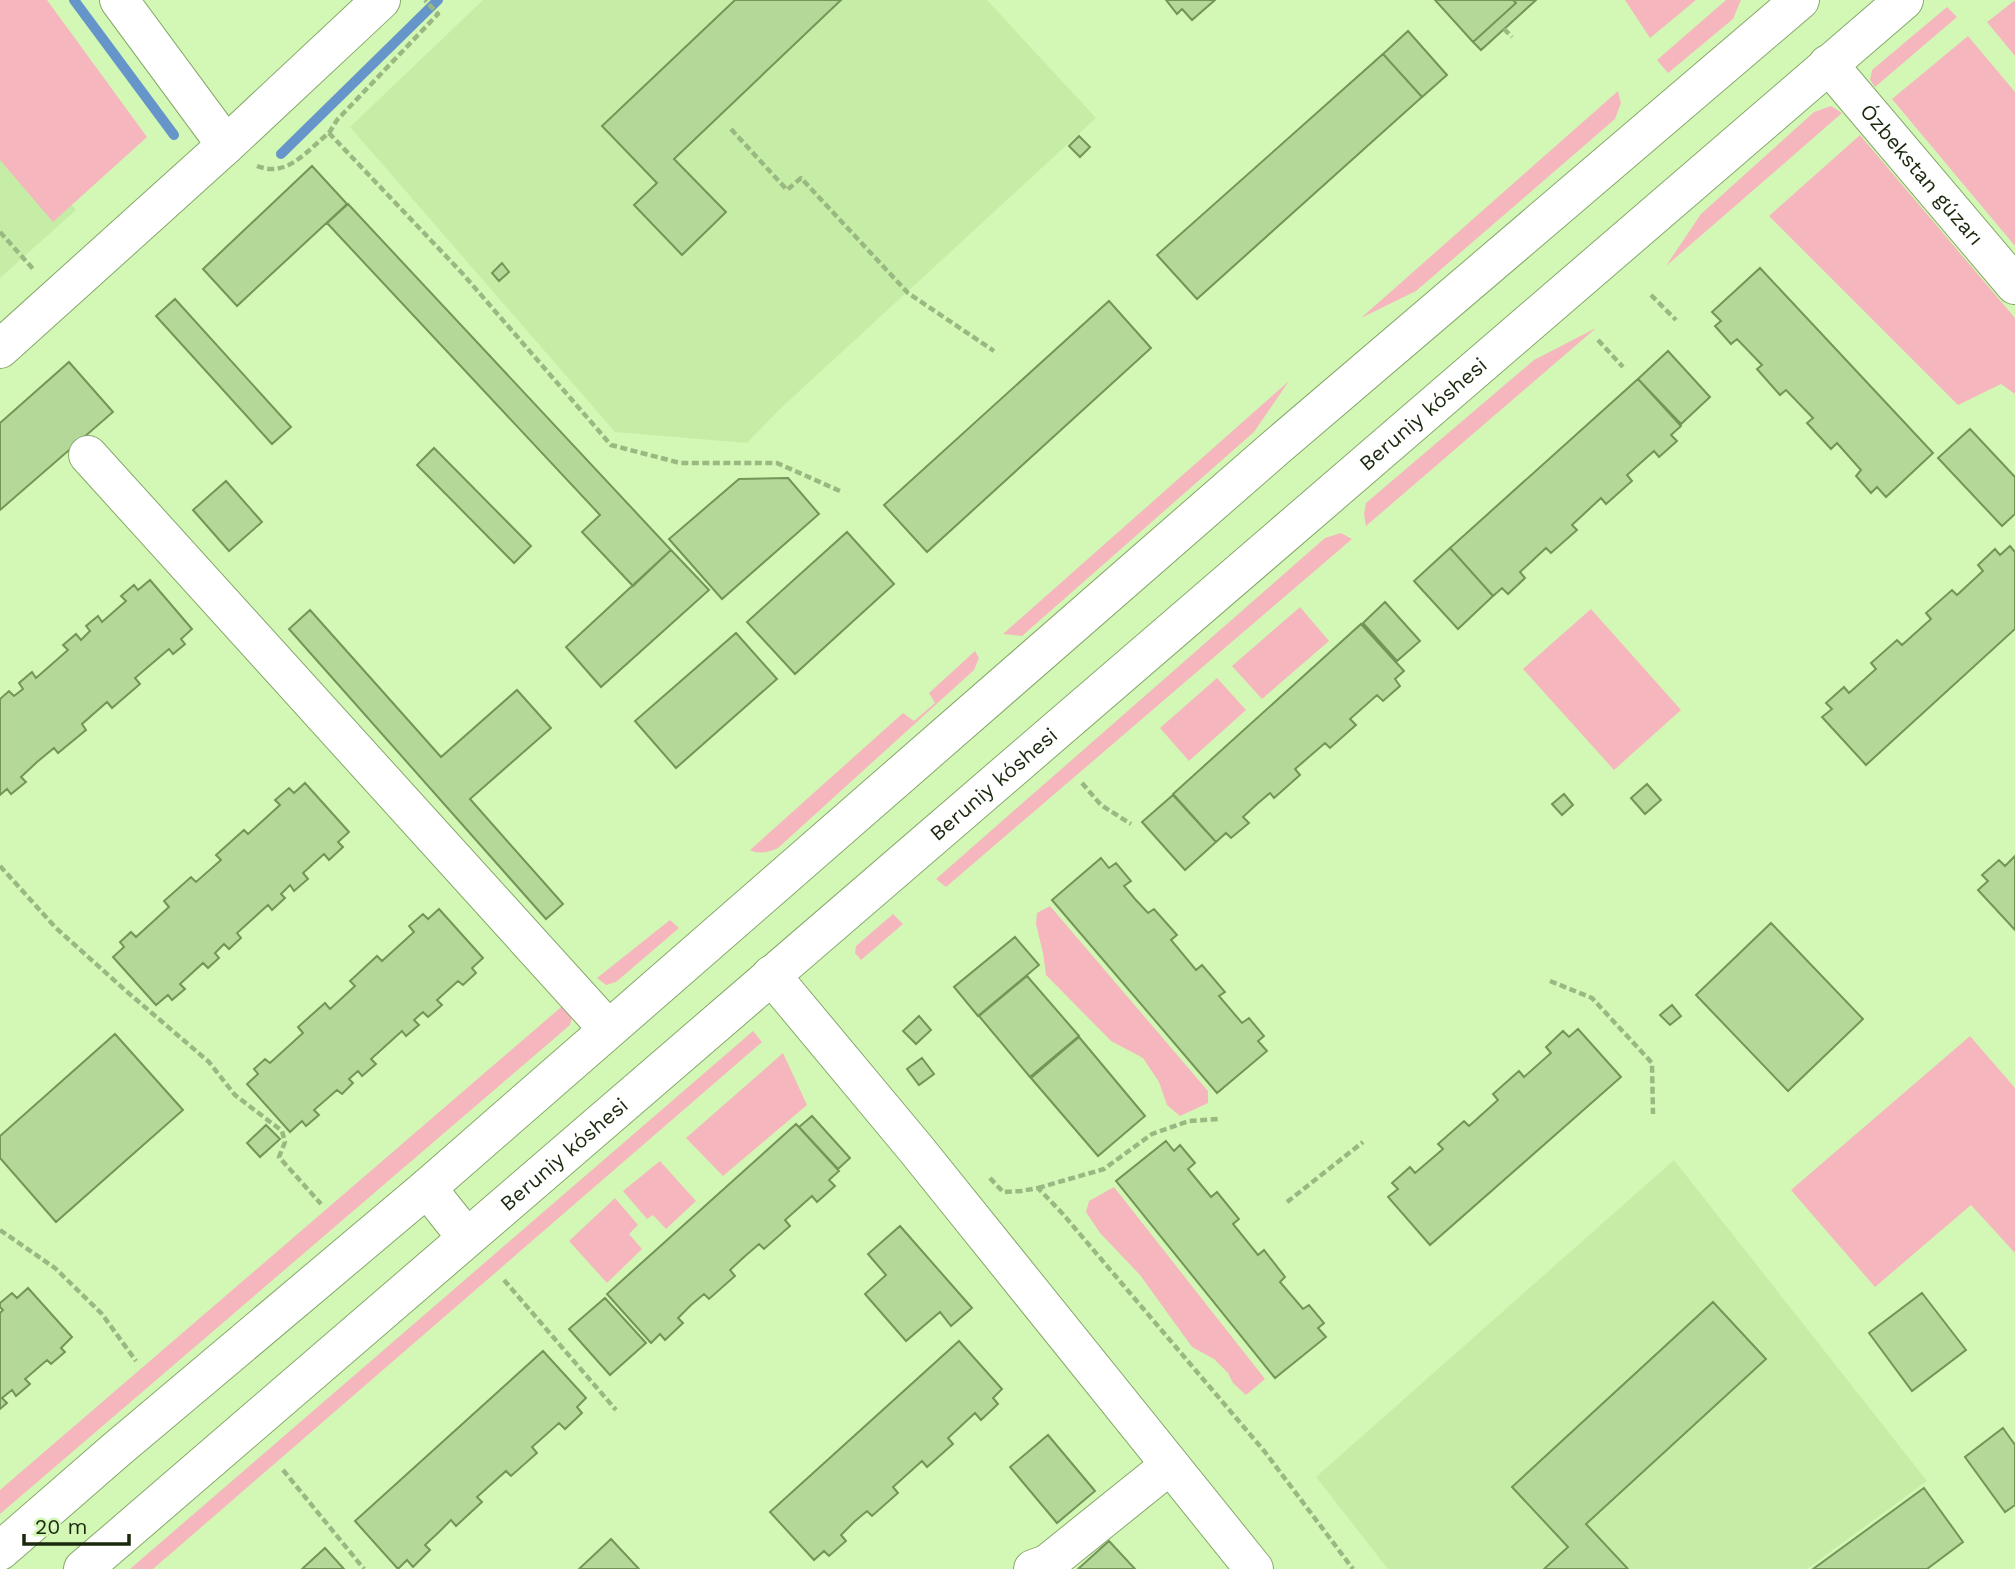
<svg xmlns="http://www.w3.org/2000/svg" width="2015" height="1569" font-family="'Work Sans',sans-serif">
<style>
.built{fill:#c6eda5}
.green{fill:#f5b7bd}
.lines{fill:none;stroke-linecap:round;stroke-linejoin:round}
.stream{stroke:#6595c9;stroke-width:10}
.building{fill:#b4d897;stroke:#739557;stroke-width:2}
.minor-casing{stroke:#86a86a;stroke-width:40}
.major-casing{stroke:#86a86a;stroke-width:40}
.path{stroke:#9ab882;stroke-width:4.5;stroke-dasharray:7 3.5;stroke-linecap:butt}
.minor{stroke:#fff;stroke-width:38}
.major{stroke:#fff;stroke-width:38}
.labels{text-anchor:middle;stroke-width:7;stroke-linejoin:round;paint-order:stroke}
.street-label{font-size:21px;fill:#1a280e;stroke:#d3f8b6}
</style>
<rect width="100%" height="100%" fill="#d3f8b6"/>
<!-- built -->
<path class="built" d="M483,0H987L1096,118L780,409L747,443L615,432L350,127Z
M0,123L76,210L0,278Z
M1674,1160L1927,1481L1807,1569H1388L1316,1477Z"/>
<!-- green -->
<path class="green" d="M0,0H47L147,137L53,222L0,160Z
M1625,0H1696L1650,38Z
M1726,0H1741L1733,19L1668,73L1657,60Z
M2014,1H2015V56L1987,22Z
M1947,7L1957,17L1875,87L1870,80L1872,70Z
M1968,36L2015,92V246L1892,99Z
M1618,91L1621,103L1615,119L1416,291L1361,318Z
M1831,106L1842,113L1666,266L1701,214L1814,112Z
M1860,135L2015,318V394L2001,384L1958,405L1769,216Z
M1596,328L1366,526L1364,514L1366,503L1534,360Z
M1289,381L1254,432L1022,636L1003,634Z
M1341,533L1352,539L946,887L936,879L1325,538Z
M1300,607L1329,641L1262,699L1232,666Z
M1591,609L1681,710L1614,770L1523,669Z
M975,651L979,658L974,670L778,848C768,852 760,855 750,850L903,713L914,721L935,703L929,693Z
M1217,678L1246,710L1189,761L1160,728Z
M1050,906L1208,1091V1103L1180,1116L1167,1105L1159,1082L1143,1058L1111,1041L1046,975L1043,953L1036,924L1037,913Z
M893,914L903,924L861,960L855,953L856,946Z
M670,920L679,928L616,982L606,985L597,978Z
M567,1002L573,1014L570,1025L0,1514V1490Z
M753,1031L762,1042L153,1569H130Z
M1970,1036L2015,1088V1253L1971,1205L1875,1287L1791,1190Z
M783,1053L807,1105L723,1176L686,1138Z
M660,1161L696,1201L666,1229L653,1215L647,1219L623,1191Z
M1114,1187L1265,1379L1246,1395L1233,1383L1228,1373L1214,1359L1192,1347L1140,1275L1100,1233L1086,1212L1089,1201Z
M615,1198L638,1225L629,1234L642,1249L607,1283L569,1241Z"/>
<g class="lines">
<!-- stream -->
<path class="stream" d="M74,0L174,135
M281,154L438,0"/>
</g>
<!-- building -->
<path class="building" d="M735,0H841L674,159L726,212L682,255L634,205L657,183L602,126Z
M1166,0H1215L1192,20L1182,9L1177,14Z
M1435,0H1513L1516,3L1473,42Z
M1513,0H1536L1481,50L1473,42L1516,3Z
M1408,31L1447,75L1422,97L1383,54Z
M1383,54L1422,97L1197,299L1157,255Z
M1079,136L1090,147L1080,157L1069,146Z
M312,166L347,204L237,306L203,269Z
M348,204L671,550L633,586L582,532L600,515L327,223Z
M502,263L509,272L499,281L492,273Z
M1760,268L1933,453L1886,497L1877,487L1871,493L1856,476L1861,470L1837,443L1831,449L1807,423L1813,418L1786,390L1780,395L1757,369L1762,365L1737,339L1731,344L1715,326L1721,321L1712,312Z
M175,299L291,427L272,444L156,316Z
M1109,301L1151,348L927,552L884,505Z
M1668,351L1710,397L1681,424L1638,379Z
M69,362L113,412L0,510V423Z
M1638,379L1681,426L1671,435L1677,441L1659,457L1654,451L1627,475L1632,481L1606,504L1601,498L1572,525L1577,530L1551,553L1546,548L1520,572L1525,578L1508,594L1502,588L1493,596L1450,548Z
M1970,429L2015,477V514L2002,526L1938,458Z
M434,448L531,546L514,563L417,465Z
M788,478L819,514L722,599L669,539L739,479Z
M226,481L262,522L229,551L193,510Z
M847,532L894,584L795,674L747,622Z
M2010,546L2015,552V629L1866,765L1822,717L1832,709L1826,703L1844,687L1849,693L1876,669L1871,663L1897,640L1902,645L1931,619L1926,613L1952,590L1957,595L1983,571L1978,565L1995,549L2000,555Z
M1450,548L1493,596L1458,629L1414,581Z
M671,550L709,590L601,687L566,647Z
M150,580L192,629L181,639L185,644L173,654L169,649L135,678L140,684L112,708L107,702L82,724L86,730L58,753L54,748L37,762L21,777L26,782L11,794L7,789L0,795V699L9,691L14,696L23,689L19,683L32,672L36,678L68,650L63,645L76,634L81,640L90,631L86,626L98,616L102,622L126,601L121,596L134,585L138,590Z
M1385,602L1420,641L1397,661L1363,623Z
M310,610L441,757L517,690L551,728L470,799L563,904L546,919L289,629Z
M1361,624L1404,671L1395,679L1400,686L1383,701L1377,695L1350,719L1356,725L1330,748L1325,743L1295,769L1300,775L1274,798L1270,793L1257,804L1243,817L1249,823L1231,838L1226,833L1216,842L1173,794Z
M736,633L777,679L676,768L635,721Z
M305,783L349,832L338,842L343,847L329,860L324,854L303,873L308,879L294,891L290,885L281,894L285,898L272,910L268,905L237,933L241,938L229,949L224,944L215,953L219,958L208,968L203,963L180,984L185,989L172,1000L168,995L156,1005L113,957L124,947L120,942L131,932L136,937L169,907L164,901L191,877L196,882L221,860L216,855L244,830L248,834L280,805L275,800L289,788L294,793Z
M1647,784L1661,800L1645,814L1631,798Z
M1564,794L1573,805L1562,815L1552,804Z
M1173,795L1216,842L1185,870L1142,822Z
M2015,856V930L1978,890L1988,881L1982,875L1999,860L2005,866Z
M1101,858L1109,868L1116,863L1131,881L1124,886L1135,899L1148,913L1154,909L1177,935L1171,940L1196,970L1202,965L1225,992L1219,996L1242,1023L1249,1018L1264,1036L1258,1041L1267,1051L1217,1093L1052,900Z
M439,909L483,958L472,968L476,973L463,985L458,981L437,1000L442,1005L428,1017L423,1012L414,1020L419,1025L406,1036L402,1031L371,1059L376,1064L362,1076L358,1071L349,1079L353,1083L342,1094L337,1090L314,1110L319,1115L306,1126L302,1121L290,1132L247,1084L258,1074L254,1069L265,1059L270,1063L303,1033L298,1027L325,1003L330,1009L355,986L350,981L377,956L382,961L414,932L409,926L423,914L428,919Z
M1771,923L1863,1019L1788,1091L1696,995Z
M1015,937L1039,965L978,1016L954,987Z
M1027,976L1079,1036L1030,1077L979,1016Z
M1672,1005L1681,1016L1670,1025L1660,1015Z
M919,1016L931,1030L916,1044L903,1031Z
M1578,1029L1621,1077L1430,1245L1388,1197L1398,1189L1392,1183L1410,1167L1415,1173L1443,1149L1438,1144L1464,1121L1469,1126L1498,1100L1493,1094L1519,1071L1524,1077L1551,1053L1546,1047L1563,1031L1569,1037Z
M115,1034L183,1110L56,1222L0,1158V1136Z
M1079,1037L1145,1116L1098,1156L1031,1078Z
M922,1058L934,1074L919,1085L907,1069Z
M812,1116L850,1158L838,1169L799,1127Z
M796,1124L839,1171L829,1180L835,1186L817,1202L812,1196L785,1220L790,1226L764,1249L759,1244L744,1257L730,1270L735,1276L709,1299L704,1294L691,1305L678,1318L683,1323L665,1340L660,1334L651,1343L607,1294Z
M266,1125L280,1139L260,1157L247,1143Z
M1166,1141L1174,1151L1180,1145L1195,1163L1188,1169L1211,1197L1217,1192L1239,1219L1233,1224L1258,1255L1264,1250L1285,1277L1280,1282L1303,1309L1309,1305L1324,1323L1318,1328L1326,1337L1275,1378L1116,1181Z
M900,1226L972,1308L951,1326L940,1312L906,1341L865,1294L886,1275L868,1254Z
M28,1288L72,1337L61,1348L65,1352L51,1364L47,1360L25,1379L30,1384L16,1396L12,1390L2,1398L7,1403L0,1409V1313L3,1310L0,1307V1303L12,1293L17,1298Z
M1922,1293L1966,1350L1912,1391L1869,1333Z
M605,1298L646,1343L610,1375L569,1329Z
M1713,1302L1766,1359L1586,1524L1628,1569H1544L1568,1547L1512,1487Z
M959,1341L1002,1389L993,1398L998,1404L981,1420L975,1413L948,1438L953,1444L927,1467L922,1461L893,1487L898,1493L872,1516L867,1511L854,1522L841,1535L846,1541L829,1556L824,1551L814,1560L770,1512Z
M543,1351L586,1398L577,1407L582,1413L565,1429L559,1423L532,1447L537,1453L511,1476L506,1471L477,1497L482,1502L456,1526L451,1520L439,1532L425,1545L430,1550L413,1567L407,1560L398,1569L355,1521Z
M2003,1428L2015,1445V1505L2005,1512L1965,1457Z
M1048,1435L1095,1491L1057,1523L1010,1467Z
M1924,1488L1963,1542L1927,1569H1813Z
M611,1539L639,1569H579Z
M1109,1541L1135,1569H1078Z
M325,1548L344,1569H302Z"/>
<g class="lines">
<!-- minor casing -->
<g class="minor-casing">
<g id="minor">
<path d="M119,0L226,145"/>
<path id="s1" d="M1828,64L2015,285"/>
<path d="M0,349L226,145L381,0"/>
<path d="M88,455L608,1029"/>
<path d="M771,975L916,1149L1254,1569"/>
<path d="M1033,1569L1047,1564L1170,1465"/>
</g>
</g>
<!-- major casing -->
<g class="major-casing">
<g id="major">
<path d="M427,1188L466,1237"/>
<path d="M0,1551L116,1450L427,1188L1274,449L1800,0"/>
<path id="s2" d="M83,1569L1904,0"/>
</g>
</g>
<!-- path -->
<path class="path" d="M1504,29L1512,37
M731,129L787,190L801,178L908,293L994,351
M329,133L337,120L438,14L425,0
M257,166C288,178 306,151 329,133L462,273L611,445L680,463H777L840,491
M0,232L34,270
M1651,295L1676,320
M1598,340L1623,367
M1082,783L1101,805L1131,824
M0,866L56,928L125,990L209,1062L235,1095L282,1131L285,1142L279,1157L321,1204
M1550,981L1592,998L1652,1063L1653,1114
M990,1178L1003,1192L1021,1191L1038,1188L1062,1213L1265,1452L1353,1569
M1038,1188L1104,1169L1152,1134L1189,1121L1218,1119
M1287,1202L1363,1142
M0,1230L55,1268L102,1314L136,1361
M504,1280L616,1410
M283,1470L364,1569"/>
<!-- minor -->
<use href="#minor" class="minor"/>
<!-- major -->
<use href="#major" class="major"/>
</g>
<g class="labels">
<!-- street labels -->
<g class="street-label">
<text dy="7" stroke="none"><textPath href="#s1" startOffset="145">Ózbekstan gúzarı</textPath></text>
<text dy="7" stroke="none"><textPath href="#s2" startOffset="1769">Beruniy kóshesi</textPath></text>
<text dy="7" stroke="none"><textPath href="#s2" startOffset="1202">Beruniy kóshesi</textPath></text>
<text dy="7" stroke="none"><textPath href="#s2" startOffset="635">Beruniy kóshesi</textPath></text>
</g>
</g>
<!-- scale -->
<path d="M24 1534v10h105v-10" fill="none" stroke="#1a280e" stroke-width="3.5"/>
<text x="35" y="1534" font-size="21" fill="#1a280e" stroke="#d3f8b6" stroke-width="5" paint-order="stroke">20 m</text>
</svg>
